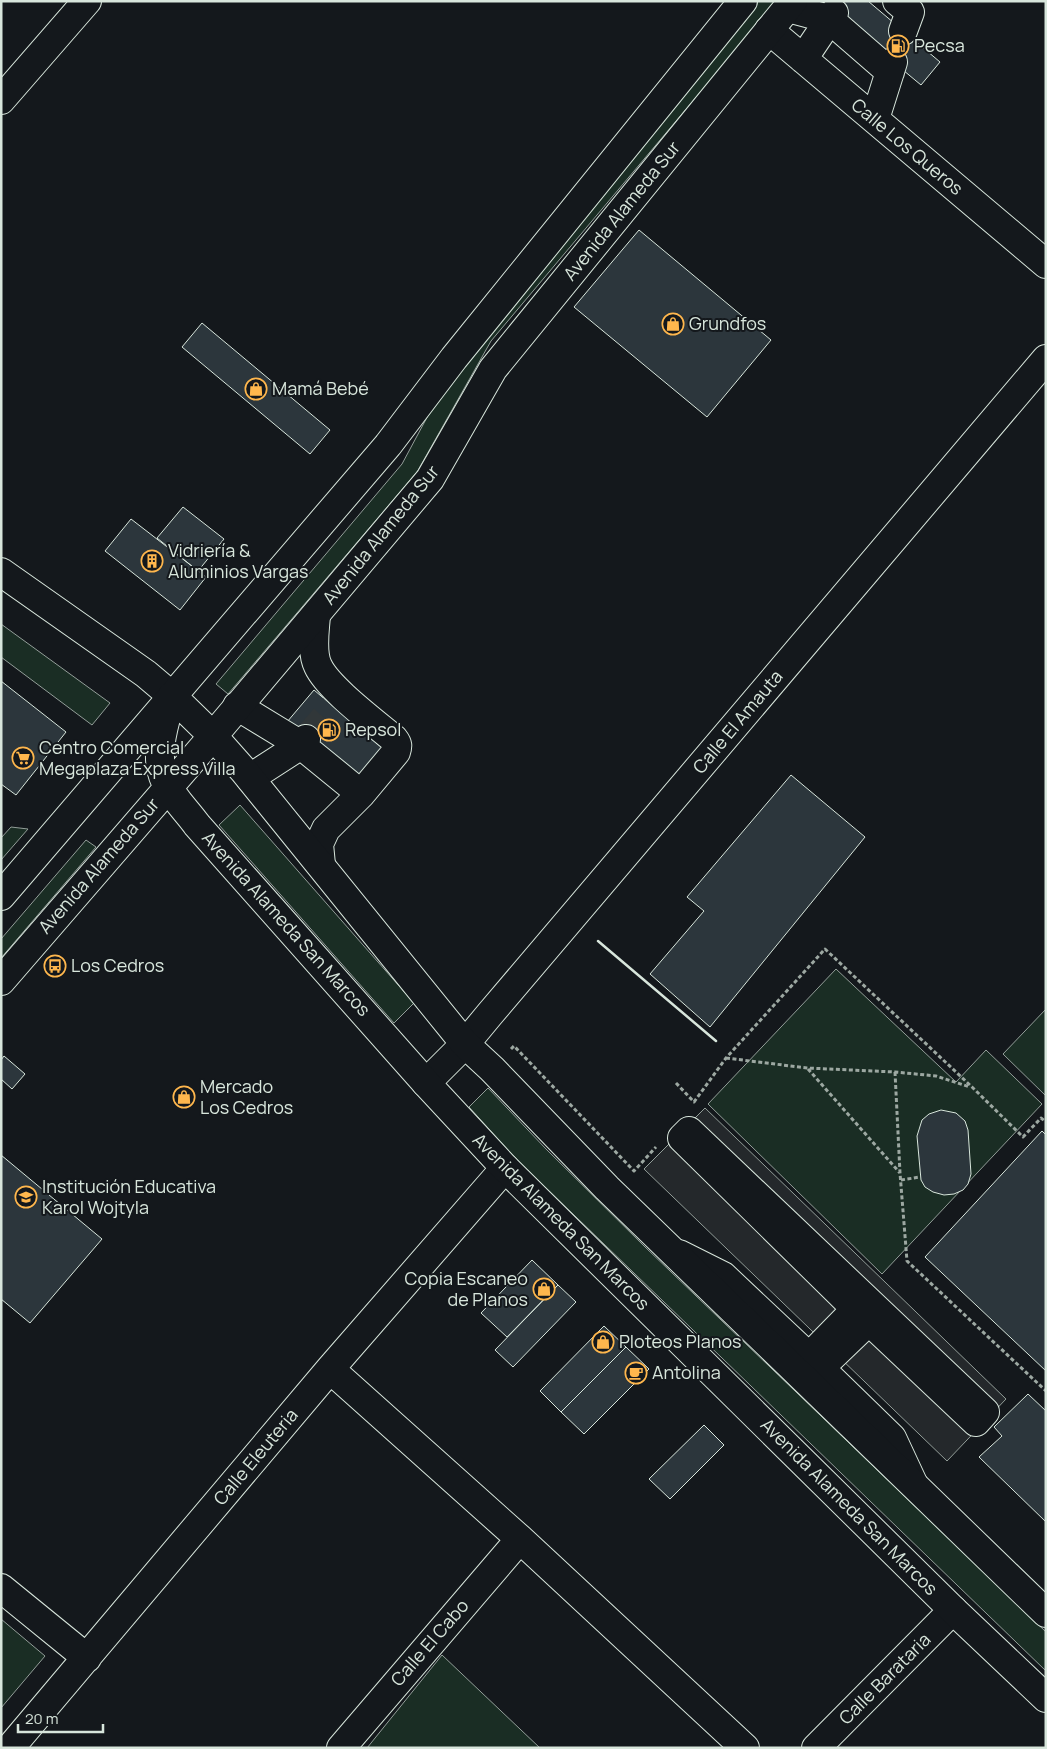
<svg xmlns="http://www.w3.org/2000/svg" width="1047" height="1749" font-family="Manrope,sans-serif">
<style>
.green{fill:#1a2d24;stroke:#939e99}
.parking{fill:#24282b;stroke:#939e99}
.building{fill:#2c363c;stroke:#d8e6dc}
.lines{fill:none;stroke-linecap:round;stroke-linejoin:round}
.minor-tunnel{stroke:#313739;stroke-width:28;stroke-dasharray:28 14;stroke-linecap:butt}
.minor-casing{stroke:#d8e6dc;stroke-width:30}
.major-casing{stroke:#d8e6dc;stroke-width:30}
.path{stroke:#9da8a2;stroke-width:3;stroke-dasharray:4 2.5;stroke-linecap:butt}
.minor{stroke:#14181c;stroke-width:28}
.major{stroke:#14181c;stroke-width:28}
.wall{stroke:#d8e6dc;stroke-width:2.5}
.labels{text-anchor:middle;stroke-width:4;stroke-linejoin:round;paint-order:stroke}
.poi-label{font-size:18px;fill:#d8e6dc;stroke:#14181c;text-anchor:start}
.street-label{font-size:18px;fill:#d8e6dc;stroke:#14181c}
</style>
<rect width="100%" height="100%" fill="#14181c"/>
<!-- green -->
<path class="green" d="M758,1H777L491,341L417,472L228,694L216,684L402,464L461,354Z
M1,624L110,703L92,725L1,657Z
M240,805L414,1003L394,1023L219,825Z
M11,827L28,829L1,860V838Z
M86,840L96,847L1,958V939Z
M836,969L956,1082L986,1050L1042,1104L882,1274L708,1104Z
M1046,1009V1096L1003,1054Z
M488,1088L546,1149L645,1247L1046,1632V1671L516,1159L469,1107Z
M1,1619L45,1656L1,1708Z
M442,1655L540,1748H367Z"/>
<!-- parking -->
<path class="parking" d="M705,1108L1006,1399L947,1461L644,1169Z"/>
<!-- building -->
<path class="building" d="M831,1H868L940,62L921,85L826,6Z
M639,230L771,340L707,417L574,307Z
M202,323L330,430L310,454L182,347Z
M183,507L224,539L198,571L157,538Z
M131,519L206,577L180,610L105,551Z
M1,681L66,732L16,795L1,784Z
M314,690L387,752L360,784L287,722Z
M791,775L865,837L710,1027L650,974L704,911L687,897Z
M4,1056L25,1074L12,1089L1,1079V1060Z
M941,1110L956,1113L965,1121L968,1130L971,1174L968,1184L963,1190L954,1194L944,1195L933,1192L925,1187L921,1180L917,1136L922,1120L929,1114Z
M1042,1131L1046,1135V1371L925,1257Z
M1,1155L102,1239L30,1323L1,1299Z
M532,1260L558,1285L507,1337L481,1313Z
M558,1285L576,1302L513,1367L495,1350Z
M604,1326L626,1347L561,1412L540,1391Z
M626,1347L649,1369L584,1434L561,1412Z
M1028,1394L1046,1411V1522L979,1457L1002,1436L994,1427Z
M704,1425L724,1445L670,1499L649,1479Z"/>
<g class="lines">
<!-- minor-tunnel -->
<path class="minor-tunnel" d="M306,739L334,707"/>
<!-- minor casing -->
<g class="minor-casing">
<path id="minor" d="M897,1L910,12L903,31
M788,8L829,19L890,72
M769,30L1046,264
M803,59L834,13
M1,100L87,1
M875,119L893,62
M1,572L146,674L172,696
M316,615C315,631 311,652 318,666C328,688 374,722 394,739C398,744 398,746 396,752L361,794L326,829L319,844L321,865
M237,706L301,745L361,794
M250,778L301,745L306,739
M426,1083L465,1044L489,1015L1046,359
M679,1254L723,1276L809,1357L856,1309L682,1138L689,1131L985,1412L976,1422L869,1321L820,1368L892,1438L913,1483
M330,1369L520,1539L745,1748
M1,1588L87,1658
M10,1748L330,1369L505,1168
M341,1748L520,1539
M816,1748L953,1610"/>
</g>
<!-- major casing -->
<g class="major-casing">
<path id="major" d="M172,696C165,722 153,755 165,781C172,797 187,811 197,825L426,1083L505,1168L953,1610L1046,1698
M172,696L213,736L244,771L465,1044L492,1069L607,1188L1046,1613
M1,896L388,445L454,358L743,1
M1,981L213,736L430,479L493,369L793,1"/>
</g>
<!-- path -->
<path class="path" d="M511,1049L514,1046L634,1171L656,1147
M726,1058L807,1068L895,1072L936,1076L970,1087
M808,1069L900,1173
M895,1072L900,1173L907,1261L1046,1391
M676,1083L694,1102L726,1058L825,949L972,1087L1023,1137L1041,1118L1046,1122
M901,1180L920,1177"/>
<!-- minor -->
<use href="#minor" class="minor"/>
<!-- major -->
<use href="#major" class="major"/>
<!-- wall -->
<path class="wall" d="M598,941L716,1041"/>
</g>
<!-- icons -->
<defs>
<g id="fuel-ring" transform="scale(1.125)"><circle r="9.5" fill="#14181c" stroke="#ffb74d" stroke-width="1.5"/><path d="M-5.5-6h7V0h2V4h1.3V-2.5L3-4.5l.8-.8L6-3V5H2.5V1h-1V6h-7ZM-4.2-4.7v3.2H.2V-4.7Z" fill="#ffb74d"/></g>
<g id="shop-ring" transform="scale(1.125)"><circle r="9.5" fill="#14181c" stroke="#ffb74d" stroke-width="1.5"/><path d="M-5-2.5h2.3a2.7 3.5 0 0 1 5.4 0H5L5.5 6h-11ZM-1.5-2.5h3a1.5 2.3 0 0 0-3 0Z" fill="#ffb74d"/></g>
<g id="building-ring" transform="scale(1.125)"><circle r="9.5" fill="#14181c" stroke="#ffb74d" stroke-width="1.5"/><path d="M-4-6H4V6H1V3H-1V6H-4ZM-2.5-4.3h1.7v1.8h-1.7ZM.8-4.3h1.7v1.8H.8ZM-2.5-1h1.7V.8h-1.7ZM.8-1h1.7V.8H.8Z" fill="#ffb74d"/></g>
<g id="supermarket-ring" transform="scale(1.125)"><circle r="9.5" fill="#14181c" stroke="#ffb74d" stroke-width="1.5"/><path d="M-6-5.5h2.5l.6 2H6L4.5 2H-2.5L-4.4-4H-6ZM-1.5 3.2a1.3 1.3 0 1 0 .1 0ZM3 3.2a1.3 1.3 0 1 0 .1 0Z" fill="#ffb74d"/></g>
<g id="bus-ring" transform="scale(1.125)"><circle r="9.5" fill="#14181c" stroke="#ffb74d" stroke-width="1.5"/><path d="M-5-6H5V4H4V6H2V4H-2V6H-4V4H-5ZM-3.5-4V0h7V-4ZM-3.5 1.2v1.5H-2V1.2ZM2 1.2v1.5H3.5V1.2Z" fill="#ffb74d"/></g>
<g id="school-ring" transform="scale(1.125)"><circle r="9.5" fill="#14181c" stroke="#ffb74d" stroke-width="1.5"/><path d="M0-5L7-2L0 1L-7-2ZM-4 1L0 2.5L4 1V4Q0 6-4 4Z" fill="#ffb74d"/></g>
<g id="cafe-ring" transform="scale(1.125)"><circle r="9.5" fill="#14181c" stroke="#ffb74d" stroke-width="1.5"/><path d="M-5.5-4.5H6V0H3Q3 3.5 0 3.5H-2.5Q-5.5 3.5-5.5 0ZM3-3.2v2h1.7v-2ZM-6 4.5H4V6H-6Z" fill="#ffb74d"/></g>
</defs>
<g fill-rule="evenodd">
<use href="#fuel-ring" x="898" y="46"/>
<use href="#shop-ring" x="673" y="324"/>
<use href="#shop-ring" x="256" y="389"/>
<use href="#building-ring" x="152" y="561"/>
<use href="#fuel-ring" x="329" y="730"/>
<use href="#supermarket-ring" x="23" y="758"/>
<use href="#bus-ring" x="55" y="966"/>
<use href="#shop-ring" x="184" y="1097"/>
<use href="#school-ring" x="26" y="1197"/>
<use href="#shop-ring" x="544" y="1289"/>
<use href="#shop-ring" x="603" y="1342"/>
<use href="#cafe-ring" x="636" y="1373"/>
</g>
<g class="labels">
<!-- poi labels -->
<g class="poi-label">
<text x="914" y="52">Pecsa</text>
<text x="689" y="330">Grundfos</text>
<text x="272" y="395">Mamá Bebé</text>
<text x="168" y="557">Vidriería &amp;<tspan x="168" dy="21">Aluminios Vargas</tspan></text>
<text x="345" y="736">Repsol</text>
<text x="39" y="754">Centro Comercial<tspan x="39" dy="21">Megaplaza Express Villa</tspan></text>
<text x="71" y="972">Los Cedros</text>
<text x="200" y="1093">Mercado<tspan x="200" dy="21">Los Cedros</tspan></text>
<text x="42" y="1193">Institución Educativa<tspan x="42" dy="21">Karol Wojtyla</tspan></text>
<text x="528" y="1285" text-anchor="end">Copia Escaneo<tspan x="528" dy="21">de Planos</tspan></text>
<text x="619" y="1348">Ploteos Planos</text>
<text x="652" y="1379">Antolina</text>
</g>
<!-- street labels -->
<g class="street-label">
<text transform="translate(907 147) rotate(40)" y="6">Calle Los Queros</text>
<text transform="translate(622 211) rotate(-51)" y="6">Avenida Alameda Sur</text>
<text transform="translate(381 535) rotate(-51)" y="6">Avenida Alameda Sur</text>
<text transform="translate(738 722) rotate(-50)" y="6">Calle El Amauta</text>
<text transform="translate(99 866) rotate(-49)" y="6">Avenida Alameda Sur</text>
<text transform="translate(286 924) rotate(48)" y="6">Avenida Alameda San Marcos</text>
<text transform="translate(561 1222) rotate(45)" y="6">Avenida Alameda San Marcos</text>
<text transform="translate(256 1457) rotate(-50)" y="6">Calle Eleuteria</text>
<text transform="translate(849 1507) rotate(45)" y="6">Avenida Alameda San Marcos</text>
<text transform="translate(430 1643) rotate(-49)" y="6">Calle El Cabo</text>
<text transform="translate(885 1679) rotate(-45)" y="6">Calle Barataria</text>
</g>
</g>
<!-- border -->
<rect width="1047" height="1749" fill="none" stroke="#d8e6dc" stroke-width="5"/>
<!-- scale -->
<path d="M18 1724v8h85v-8" fill="none" stroke="#d8e6dc" stroke-width="2.5"/>
<text x="25" y="1724" font-size="15" fill="#d8e6dc" stroke="#14181c" stroke-width="4" paint-order="stroke">20 m</text>
</svg>
